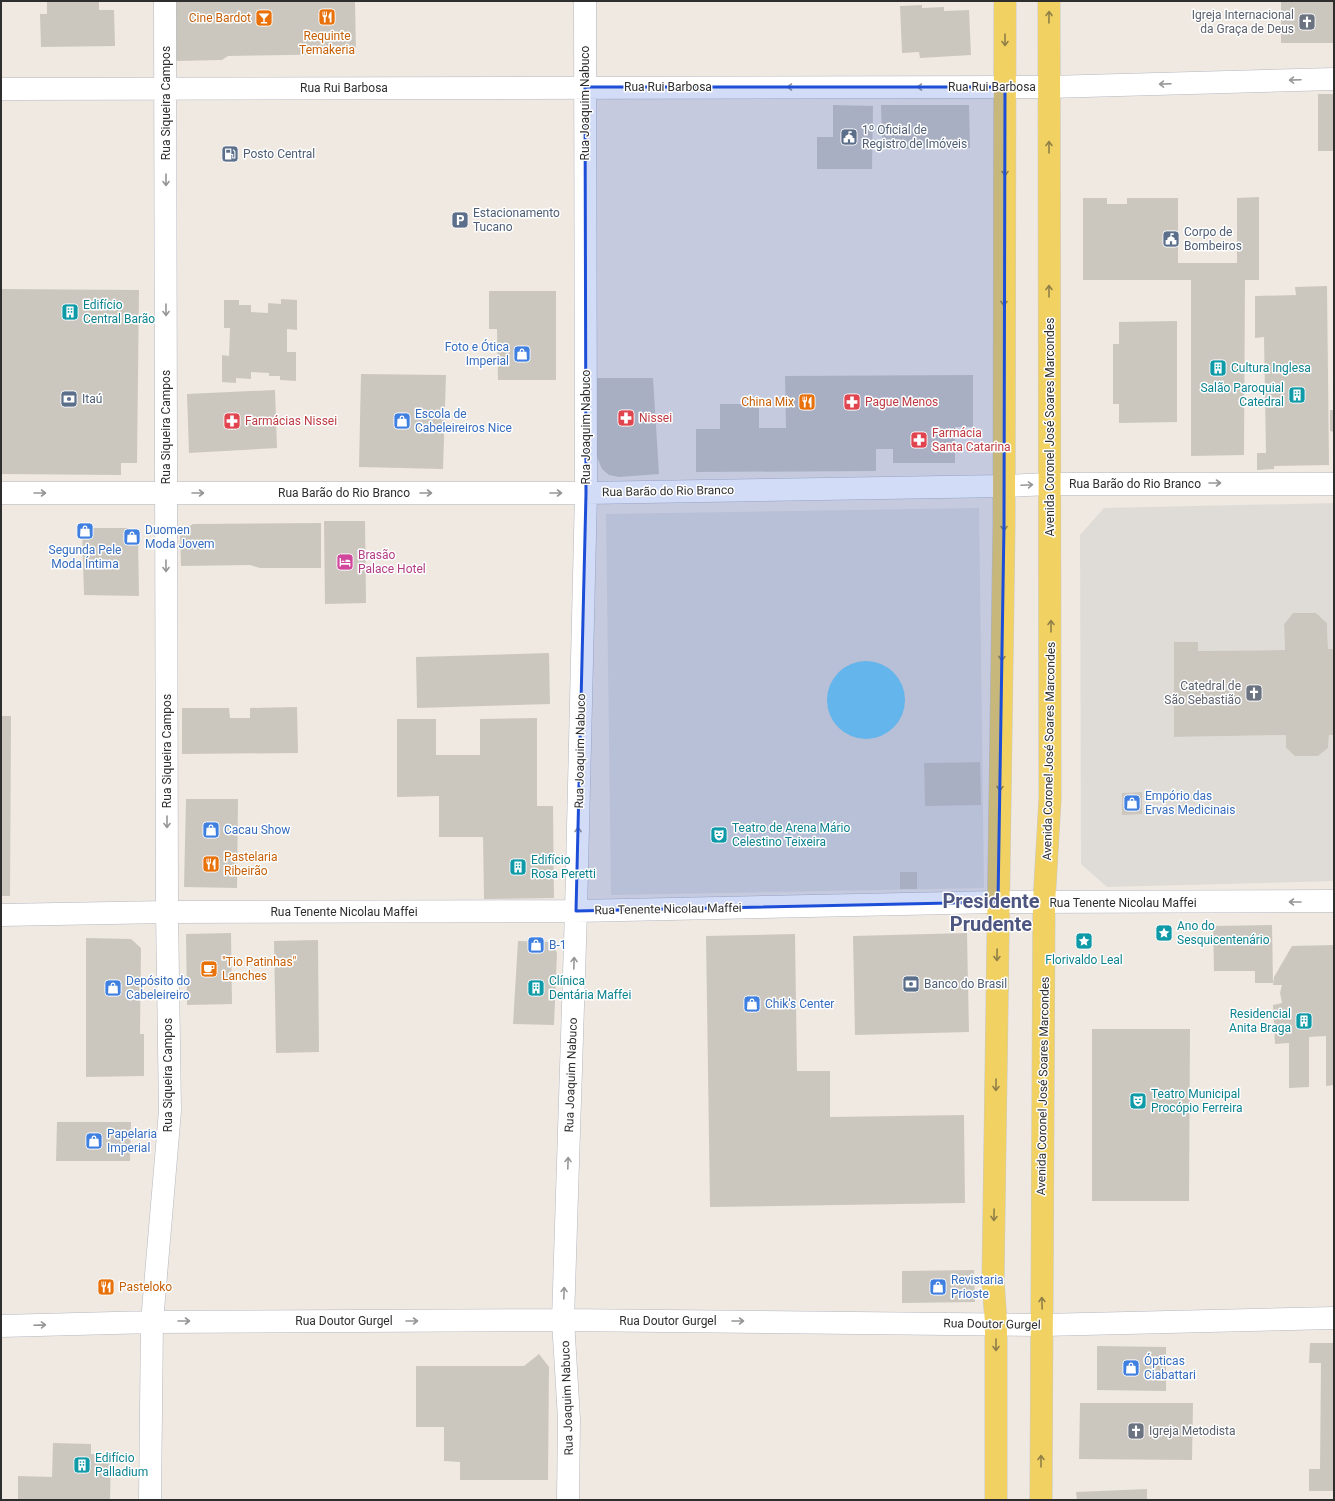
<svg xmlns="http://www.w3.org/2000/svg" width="1335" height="1501" font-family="Roboto,sans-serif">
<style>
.plaza{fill:#dfdcd8;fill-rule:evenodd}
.water{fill:#75cff0}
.building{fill:#cbc7bf}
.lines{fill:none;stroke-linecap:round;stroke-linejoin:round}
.minor-casing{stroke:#b4b7c1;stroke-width:23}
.major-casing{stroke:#c9c9c9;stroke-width:23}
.minor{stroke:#fff;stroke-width:22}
.major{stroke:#f2d163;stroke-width:22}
.oneway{stroke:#908048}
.oneway2{stroke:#969696}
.marked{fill:#1d4ed8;fill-opacity:0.2;stroke:#1d4ed8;stroke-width:3;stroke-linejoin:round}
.labels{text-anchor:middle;stroke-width:3;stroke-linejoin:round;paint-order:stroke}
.worship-label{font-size:12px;fill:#5b616d;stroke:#fff;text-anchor:end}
.food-label{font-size:12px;fill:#c56008;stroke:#fff;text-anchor:start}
.street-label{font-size:12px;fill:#2e2e2e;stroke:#fff}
.service-label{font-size:12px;fill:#4e5e75;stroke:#fff;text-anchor:start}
.culture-label{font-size:12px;fill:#0d838f;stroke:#fff;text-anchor:start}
.shop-label{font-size:12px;fill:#366cbe;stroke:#fff;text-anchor:start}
.health-label{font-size:12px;fill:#be3a42;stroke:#fff;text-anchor:start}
.hotel-label{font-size:12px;fill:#b23c85;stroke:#fff;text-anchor:start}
.town-label{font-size:20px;font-weight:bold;fill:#4d5680;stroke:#fff}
</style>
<rect width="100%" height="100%" fill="#efe9e1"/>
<!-- plaza -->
<path class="plaza" d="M1334,503V649H1328L1327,623L1316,613H1293L1284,624L1285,650L1198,651L1197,642H1174L1175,737L1286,735V748L1295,756H1318L1328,748L1329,735H1334V881L1107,887L1081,864L1080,535L1104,508ZM1142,792V814H1122V793Z
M979,508L984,888L611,895L606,514ZM980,762V805H925L924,763ZM900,872H917L900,889Z"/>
<!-- water -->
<path class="water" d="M827 700a39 39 0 1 1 78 0a39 39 0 1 1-78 0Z"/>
<!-- building -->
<path class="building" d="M47,1H99V10H114L115,46L41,47L40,14H47Z
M168,1H355L356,54L228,56L222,60L178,61L169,57Z
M1281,1H1334V43H1281Z
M922,5V8L944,7V11L969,10L971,55L920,58L919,52L902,53L900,6Z
M1318,94H1334V151H1318Z
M833,105L873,106L872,169H817V137H833Z
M881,105H969L970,148L888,149L887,140H882Z
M1259,197V280H1245L1244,455L1191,456V280H1083V198H1107V204H1127V198H1178V263H1237V198Z
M1327,286L1329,465L1274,466V469L1257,470V453H1266L1264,337L1255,338V296L1296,295L1295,287Z
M1,289L139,290L137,463H121V475L1,474Z
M489,291H556V380H498L497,329H489Z
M281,299L297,300V330L287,329V352H296V381L280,380V376H269V373L251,372V379L236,378V383L222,382V355L229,356L230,328H224V300H239V305H251V312L268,313V303L281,304Z
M1177,321V422L1119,423V404H1113V344H1119V322Z
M361,374L446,375L443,469L359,467Z
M973,375V427H955V463H893V449H876V471L696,472V429H720V404H759V428H786L785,376Z
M597,378H653L659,474L619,477L609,475L602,469L597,457Z
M275,390L277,448L189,453L187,394Z
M1330,410H1334V432L1330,431Z
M324,521H365L366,603L325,604Z
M321,523V568H260L250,565L181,566L180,532L193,524Z
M82,528H128L138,537L139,596L84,595Z
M1293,613H1316L1327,623L1328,649H1334V735H1329L1328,748L1318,756H1295L1286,748V735L1174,737V642H1198V651L1285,650L1284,624Z
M549,653L550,704L417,708L416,657Z
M297,707L298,753L182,754V708H229L230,718H250V708Z
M1,716H11L10,896H1Z
M537,718V806H553L554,898L484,899L483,837H439V796L397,797V719H436V755H480V719Z
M980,762L981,805L925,806L924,763Z
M1142,792V814L1122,815V793Z
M186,799H238L237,888L184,887Z
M900,872H917V889H900Z
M1272,925L1273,983H1255V971H1214L1213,926Z
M231,933L232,1004L187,1005L186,934Z
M967,933L969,1032L855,1035L853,936Z
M795,934L797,1071H830V1117L964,1115L965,1203L710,1207L706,936Z
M86,938L131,939L141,948L140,1034H144V1076L86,1077Z
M318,940L319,1052L276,1053L274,941Z
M518,941L552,942L557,953L554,1025L513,1024Z
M1334,945V1085L1326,1086V1036L1309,1037V1087L1289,1088V1043L1275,1044L1273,1005L1282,1003L1280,993L1282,985H1273L1274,977L1292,946Z
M1092,1029H1190L1189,1201H1092Z
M57,1122H131L130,1161H56Z
M974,1270L975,1302L902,1303V1271Z
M1310,1343H1334V1491H1309V1469H1320L1321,1363H1309Z
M1097,1346L1166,1347V1391L1097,1390Z
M539,1354L549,1367L548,1480H460V1462L444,1461V1427H416V1366H524Z
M1080,1403H1193L1192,1460L1079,1459Z
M53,1443L91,1444V1454L111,1455L110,1500H18V1476L52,1477Z
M1147,1489V1500H1077L1076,1492Z"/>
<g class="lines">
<!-- minor casing -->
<g class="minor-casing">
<path id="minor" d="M1,89L1049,87L1334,79
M1,493H586L1004,486L1050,484H1334
M1,915L167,912L576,911L998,902L1334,901
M1,1326L152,1322L563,1320L1043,1325L1334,1318
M150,1500L152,1322L170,1111L167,912L165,1
M568,1500L569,1419L563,1320L576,911L586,493L585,1"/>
</g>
<!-- major casing -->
<g class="major-casing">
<path id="major" d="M996,1500V1323L993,1280L1004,525L1005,1
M1041,1500L1044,903L1050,799L1049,1"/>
</g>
<!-- minor -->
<use href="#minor" class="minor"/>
<!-- major -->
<use href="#major" class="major"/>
</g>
<!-- one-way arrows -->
<defs><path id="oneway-shaft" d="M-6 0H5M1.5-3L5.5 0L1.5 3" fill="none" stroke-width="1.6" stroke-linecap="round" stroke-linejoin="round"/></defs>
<g class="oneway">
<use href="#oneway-shaft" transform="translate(1049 17) rotate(-89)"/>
<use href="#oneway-shaft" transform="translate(1005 40) rotate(90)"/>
<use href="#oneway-shaft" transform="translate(1049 147) rotate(-90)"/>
<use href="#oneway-shaft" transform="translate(1005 170) rotate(90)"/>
<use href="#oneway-shaft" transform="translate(1049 291) rotate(-90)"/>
<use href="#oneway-shaft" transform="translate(1004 300) rotate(90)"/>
<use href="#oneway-shaft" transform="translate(1004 525) rotate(90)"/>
<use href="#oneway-shaft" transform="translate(1051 626) rotate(-90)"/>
<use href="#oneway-shaft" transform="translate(1002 655) rotate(91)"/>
<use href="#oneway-shaft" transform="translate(1000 785) rotate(91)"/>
<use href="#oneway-shaft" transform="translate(997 955) rotate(91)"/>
<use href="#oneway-shaft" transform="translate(996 1085) rotate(91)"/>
<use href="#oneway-shaft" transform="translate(994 1215) rotate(91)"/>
<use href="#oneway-shaft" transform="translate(1042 1303) rotate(-92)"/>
<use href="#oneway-shaft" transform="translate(996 1345) rotate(90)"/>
<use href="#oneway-shaft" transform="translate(1041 1461) rotate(-90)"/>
</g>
<g class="oneway2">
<use href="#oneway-shaft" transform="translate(1295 80) rotate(178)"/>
<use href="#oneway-shaft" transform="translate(1165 84) rotate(178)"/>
<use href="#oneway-shaft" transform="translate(793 87) rotate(-180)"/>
<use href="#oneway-shaft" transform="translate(923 87) rotate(-180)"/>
<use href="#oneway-shaft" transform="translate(166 180) rotate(90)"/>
<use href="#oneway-shaft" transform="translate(166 310) rotate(90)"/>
<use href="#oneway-shaft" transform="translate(1215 483)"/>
<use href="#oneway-shaft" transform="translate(1027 485) rotate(-3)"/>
<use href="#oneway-shaft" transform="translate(40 493)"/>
<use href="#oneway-shaft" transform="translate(198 493)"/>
<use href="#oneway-shaft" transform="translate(426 493)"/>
<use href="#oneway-shaft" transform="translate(556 493)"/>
<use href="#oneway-shaft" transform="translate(166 566) rotate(90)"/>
<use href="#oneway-shaft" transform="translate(167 822) rotate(90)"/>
<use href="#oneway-shaft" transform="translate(578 833) rotate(-89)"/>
<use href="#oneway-shaft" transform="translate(1295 902) rotate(180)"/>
<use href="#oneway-shaft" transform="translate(574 963) rotate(-88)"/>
<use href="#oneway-shaft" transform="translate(568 1163) rotate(-88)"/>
<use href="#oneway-shaft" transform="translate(564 1293) rotate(-88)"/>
<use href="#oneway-shaft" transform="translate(184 1321)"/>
<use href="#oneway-shaft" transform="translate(412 1321)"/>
<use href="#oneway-shaft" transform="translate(738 1321)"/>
<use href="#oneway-shaft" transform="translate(40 1325) rotate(-2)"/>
</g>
<!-- marked area -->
<path class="marked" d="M585,87H1005L1004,525L998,902L576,911L586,493Z"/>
<!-- icons -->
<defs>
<g id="restaurant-square" transform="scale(0.9)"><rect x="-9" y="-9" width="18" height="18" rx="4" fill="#e8710a" stroke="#fff"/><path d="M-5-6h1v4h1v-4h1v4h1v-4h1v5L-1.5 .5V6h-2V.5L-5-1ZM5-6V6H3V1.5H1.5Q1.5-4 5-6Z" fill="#fff"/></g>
<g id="bar-square" transform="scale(0.9)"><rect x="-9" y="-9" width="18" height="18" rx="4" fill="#e8710a" stroke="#fff"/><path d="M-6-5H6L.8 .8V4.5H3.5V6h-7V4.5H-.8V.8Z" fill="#fff"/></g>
<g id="church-square" transform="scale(0.9)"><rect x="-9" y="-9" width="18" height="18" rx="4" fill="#6b7280" stroke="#fff"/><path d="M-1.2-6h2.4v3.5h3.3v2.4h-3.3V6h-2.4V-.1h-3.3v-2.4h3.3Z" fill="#fff"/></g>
<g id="civic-square" transform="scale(0.9)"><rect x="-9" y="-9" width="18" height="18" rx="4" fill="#5c6f8a" stroke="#fff"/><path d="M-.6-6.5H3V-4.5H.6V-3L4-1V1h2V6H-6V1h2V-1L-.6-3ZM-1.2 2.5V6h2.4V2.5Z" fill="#fff"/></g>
<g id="fuel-square" transform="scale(0.9)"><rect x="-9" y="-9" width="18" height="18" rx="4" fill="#5c6f8a" stroke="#fff"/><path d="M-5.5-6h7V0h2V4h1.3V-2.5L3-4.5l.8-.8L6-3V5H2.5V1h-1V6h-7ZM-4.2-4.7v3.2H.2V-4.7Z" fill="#fff"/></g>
<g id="parking-square" transform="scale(0.9)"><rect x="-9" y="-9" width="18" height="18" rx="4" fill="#5c6f8a" stroke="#fff"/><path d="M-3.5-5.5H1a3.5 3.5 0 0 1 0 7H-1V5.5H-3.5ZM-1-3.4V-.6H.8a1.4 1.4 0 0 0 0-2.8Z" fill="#fff"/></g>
<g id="building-square" transform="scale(0.9)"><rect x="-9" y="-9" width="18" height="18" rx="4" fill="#0f9aa8" stroke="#fff"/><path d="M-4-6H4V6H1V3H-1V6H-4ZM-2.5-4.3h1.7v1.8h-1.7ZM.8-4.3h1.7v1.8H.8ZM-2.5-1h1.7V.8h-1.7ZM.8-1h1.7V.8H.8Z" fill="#fff"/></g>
<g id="shop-square" transform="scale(0.9)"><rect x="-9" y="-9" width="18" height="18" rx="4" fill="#3f7fe0" stroke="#fff"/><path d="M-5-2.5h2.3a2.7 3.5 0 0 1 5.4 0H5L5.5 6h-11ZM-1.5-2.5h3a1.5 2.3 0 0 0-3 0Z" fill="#fff"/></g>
<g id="bank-square" transform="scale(0.9)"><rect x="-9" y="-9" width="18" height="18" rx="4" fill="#5c6f8a" stroke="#fff"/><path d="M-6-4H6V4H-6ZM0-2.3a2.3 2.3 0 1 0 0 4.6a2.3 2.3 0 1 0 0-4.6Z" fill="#fff"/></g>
<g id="pharmacy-square" transform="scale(0.9)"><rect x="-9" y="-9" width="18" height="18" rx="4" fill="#e0444e" stroke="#fff"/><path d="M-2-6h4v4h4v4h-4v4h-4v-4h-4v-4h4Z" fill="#fff"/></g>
<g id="hotel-square" transform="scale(0.9)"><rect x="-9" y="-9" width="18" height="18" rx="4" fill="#d1479c" stroke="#fff"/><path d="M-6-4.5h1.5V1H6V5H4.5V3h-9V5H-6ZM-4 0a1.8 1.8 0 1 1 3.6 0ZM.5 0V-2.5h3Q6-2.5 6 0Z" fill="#fff"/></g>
<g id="theatre-square" transform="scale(0.9)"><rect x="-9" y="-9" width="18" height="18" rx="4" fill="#0f9aa8" stroke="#fff"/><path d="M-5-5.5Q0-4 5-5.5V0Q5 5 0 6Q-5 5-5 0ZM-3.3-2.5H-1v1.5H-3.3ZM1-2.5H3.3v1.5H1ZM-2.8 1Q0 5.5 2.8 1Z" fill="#fff"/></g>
<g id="sight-square" transform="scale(0.9)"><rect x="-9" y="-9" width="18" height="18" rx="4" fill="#0f9aa8" stroke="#fff"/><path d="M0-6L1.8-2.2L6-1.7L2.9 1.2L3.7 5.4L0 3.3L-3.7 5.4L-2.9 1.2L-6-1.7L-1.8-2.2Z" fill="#fff"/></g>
<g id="cafe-square" transform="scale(0.9)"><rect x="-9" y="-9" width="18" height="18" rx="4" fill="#e8710a" stroke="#fff"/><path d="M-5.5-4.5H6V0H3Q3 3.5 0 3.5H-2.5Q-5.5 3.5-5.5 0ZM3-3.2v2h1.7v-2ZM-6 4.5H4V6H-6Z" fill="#fff"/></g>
</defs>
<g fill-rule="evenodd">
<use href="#restaurant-square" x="327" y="17"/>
<use href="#bar-square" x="264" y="18"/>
<use href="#church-square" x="1307" y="22"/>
<use href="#civic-square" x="849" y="137"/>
<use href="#fuel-square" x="230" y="154"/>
<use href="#parking-square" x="460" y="220"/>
<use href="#civic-square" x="1171" y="239"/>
<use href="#building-square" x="70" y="312"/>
<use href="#shop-square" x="522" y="354"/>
<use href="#building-square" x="1218" y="368"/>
<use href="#building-square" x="1297" y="395"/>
<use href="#bank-square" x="69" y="399"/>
<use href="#restaurant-square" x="807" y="402"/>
<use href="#pharmacy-square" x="852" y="402"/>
<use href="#pharmacy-square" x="626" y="418"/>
<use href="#pharmacy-square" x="232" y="421"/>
<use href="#shop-square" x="402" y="421"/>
<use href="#pharmacy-square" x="919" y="440"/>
<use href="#shop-square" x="85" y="531"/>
<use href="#shop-square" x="132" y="537"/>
<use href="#hotel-square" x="345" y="562"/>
<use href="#church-square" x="1254" y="693"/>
<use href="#shop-square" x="1132" y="803"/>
<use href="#shop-square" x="211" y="830"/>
<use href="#theatre-square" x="719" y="835"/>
<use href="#restaurant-square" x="211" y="864"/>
<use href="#building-square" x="518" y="867"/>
<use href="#sight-square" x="1164" y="933"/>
<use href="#sight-square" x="1084" y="941"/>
<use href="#shop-square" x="536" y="945"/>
<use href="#cafe-square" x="209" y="969"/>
<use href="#bank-square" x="911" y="984"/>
<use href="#shop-square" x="113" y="988"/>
<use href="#building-square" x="536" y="988"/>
<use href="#shop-square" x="752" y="1004"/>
<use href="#building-square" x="1304" y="1021"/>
<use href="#theatre-square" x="1138" y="1101"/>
<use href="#shop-square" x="94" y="1141"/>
<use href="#restaurant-square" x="106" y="1287"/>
<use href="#shop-square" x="938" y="1287"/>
<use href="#shop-square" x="1131" y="1368"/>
<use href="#church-square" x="1136" y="1431"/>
<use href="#building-square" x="82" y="1465"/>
</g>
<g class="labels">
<!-- worship labels -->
<g class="worship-label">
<text x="1294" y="19">Igreja Internacional<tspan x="1294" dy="14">da Graça de Deus</tspan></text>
<text x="1241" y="690">Catedral de<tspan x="1241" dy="14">São Sebastião</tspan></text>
<text x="1149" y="1435" text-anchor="start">Igreja Metodista</text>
</g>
<!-- food labels -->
<g class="food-label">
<text x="251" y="22" text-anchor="end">Cine Bardot</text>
<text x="327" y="40" text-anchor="middle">Requinte<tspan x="327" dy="14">Temakeria</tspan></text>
<text x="794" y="406" text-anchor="end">China Mix</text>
<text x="224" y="861">Pastelaria<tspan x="224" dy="14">Ribeirão</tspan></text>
<text x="222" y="966">"Tio Patinhas"<tspan x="222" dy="14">Lanches</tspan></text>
<text x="119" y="1291">Pasteloko</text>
</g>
<!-- street labels -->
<g class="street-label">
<text x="668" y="91">Rua Rui Barbosa</text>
<text x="992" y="91">Rua Rui Barbosa</text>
<text x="344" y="92">Rua Rui Barbosa</text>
<text transform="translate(166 103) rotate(-90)" y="4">Rua Siqueira Campos</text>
<text transform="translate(585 103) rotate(-90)" y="4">Rua Joaquim Nabuco</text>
<text transform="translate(166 427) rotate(-90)" y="4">Rua Siqueira Campos</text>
<text transform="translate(586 427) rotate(-90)" y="4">Rua Joaquim Nabuco</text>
<text transform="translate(1050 427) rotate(-90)" y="4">Avenida Coronel José Soares Marcondes</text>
<text x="1135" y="488">Rua Barão do Rio Branco</text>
<text transform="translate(668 491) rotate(-1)" y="4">Rua Barão do Rio Branco</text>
<text x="344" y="497">Rua Barão do Rio Branco</text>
<text transform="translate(167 751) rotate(-90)" y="4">Rua Siqueira Campos</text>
<text transform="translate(580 751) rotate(-89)" y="4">Rua Joaquim Nabuco</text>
<text transform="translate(1049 751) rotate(-89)" y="4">Avenida Coronel José Soares Marcondes</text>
<text x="1123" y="907">Rua Tenente Nicolau Maffei</text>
<text transform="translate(668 909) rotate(-1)" y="4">Rua Tenente Nicolau Maffei</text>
<text x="344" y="916">Rua Tenente Nicolau Maffei</text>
<text transform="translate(168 1075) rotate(-90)" y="4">Rua Siqueira Campos</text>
<text transform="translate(571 1075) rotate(-88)" y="4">Rua Joaquim Nabuco</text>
<text transform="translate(1043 1086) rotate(-89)" y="4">Avenida Coronel José Soares Marcondes</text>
<text x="344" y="1325">Rua Doutor Gurgel</text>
<text x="668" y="1325">Rua Doutor Gurgel</text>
<text transform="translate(992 1324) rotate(1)" y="4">Rua Doutor Gurgel</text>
<text transform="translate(567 1398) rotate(-92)" y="4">Rua Joaquim Nabuco</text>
</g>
<!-- service labels -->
<g class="service-label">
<text x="862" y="134">1º Oficial de<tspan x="862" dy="14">Registro de Imóveis</tspan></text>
<text x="243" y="158">Posto Central</text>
<text x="473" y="217">Estacionamento<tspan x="473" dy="14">Tucano</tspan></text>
<text x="1184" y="236">Corpo de<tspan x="1184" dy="14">Bombeiros</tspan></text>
<text x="82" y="403">Itaú</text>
<text x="924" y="988">Banco do Brasil</text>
</g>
<!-- culture labels -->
<g class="culture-label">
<text x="83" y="309">Edifício<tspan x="83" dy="14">Central Barão</tspan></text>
<text x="1231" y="372">Cultura Inglesa</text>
<text x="1284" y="392" text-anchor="end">Salão Paroquial<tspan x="1284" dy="14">Catedral</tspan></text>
<text x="732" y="832">Teatro de Arena Mário<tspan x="732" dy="14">Celestino Teixeira</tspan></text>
<text x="531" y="864">Edifício<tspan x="531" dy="14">Rosa Peretti</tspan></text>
<text x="1177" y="930">Ano do<tspan x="1177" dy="14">Sesquicentenário</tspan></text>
<text x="1084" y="964" text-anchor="middle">Florivaldo Leal</text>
<text x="549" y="985">Clínica<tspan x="549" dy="14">Dentária Maffei</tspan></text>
<text x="1291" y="1018" text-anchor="end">Residencial<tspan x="1291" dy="14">Anita Braga</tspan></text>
<text x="1151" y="1098">Teatro Municipal<tspan x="1151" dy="14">Procópio Ferreira</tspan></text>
<text x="95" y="1462">Edifício<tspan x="95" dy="14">Palladium</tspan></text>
</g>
<!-- shop labels -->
<g class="shop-label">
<text x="509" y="351" text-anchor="end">Foto e Ótica<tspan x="509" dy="14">Imperial</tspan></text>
<text x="415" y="418">Escola de<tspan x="415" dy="14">Cabeleireiros Nice</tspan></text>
<text x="145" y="534">Duomen<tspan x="145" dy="14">Moda Jovem</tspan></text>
<text x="85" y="554" text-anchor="middle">Segunda Pele<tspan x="85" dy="14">Moda Íntima</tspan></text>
<text x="1145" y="800">Empório das<tspan x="1145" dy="14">Ervas Medicinais</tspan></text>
<text x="224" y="834">Cacau Show</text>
<text x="549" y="949">B-1</text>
<text x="126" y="985">Depósito do<tspan x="126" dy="14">Cabeleireiro</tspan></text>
<text x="765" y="1008">Chik's Center</text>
<text x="107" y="1138">Papelaria<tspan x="107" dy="14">Imperial</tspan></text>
<text x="951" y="1284">Revistaria<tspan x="951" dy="14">Prioste</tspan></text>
<text x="1144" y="1365">Ópticas<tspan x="1144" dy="14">Ciabattari</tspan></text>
</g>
<!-- health labels -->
<g class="health-label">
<text x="865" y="406">Pague Menos</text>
<text x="639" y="422">Nissei</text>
<text x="245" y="425">Farmácias Nissei</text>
<text x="932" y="437">Farmácia<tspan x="932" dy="14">Santa Catarina</tspan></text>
</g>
<!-- hotel labels -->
<g class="hotel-label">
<text x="358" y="559">Brasão<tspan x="358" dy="14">Palace Hotel</tspan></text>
</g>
<!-- town labels -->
<g class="town-label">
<text x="991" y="908">Presidente<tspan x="991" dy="23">Prudente</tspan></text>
</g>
</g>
<!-- border -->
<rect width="1335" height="1501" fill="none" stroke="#2e2e2e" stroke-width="4"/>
</svg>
